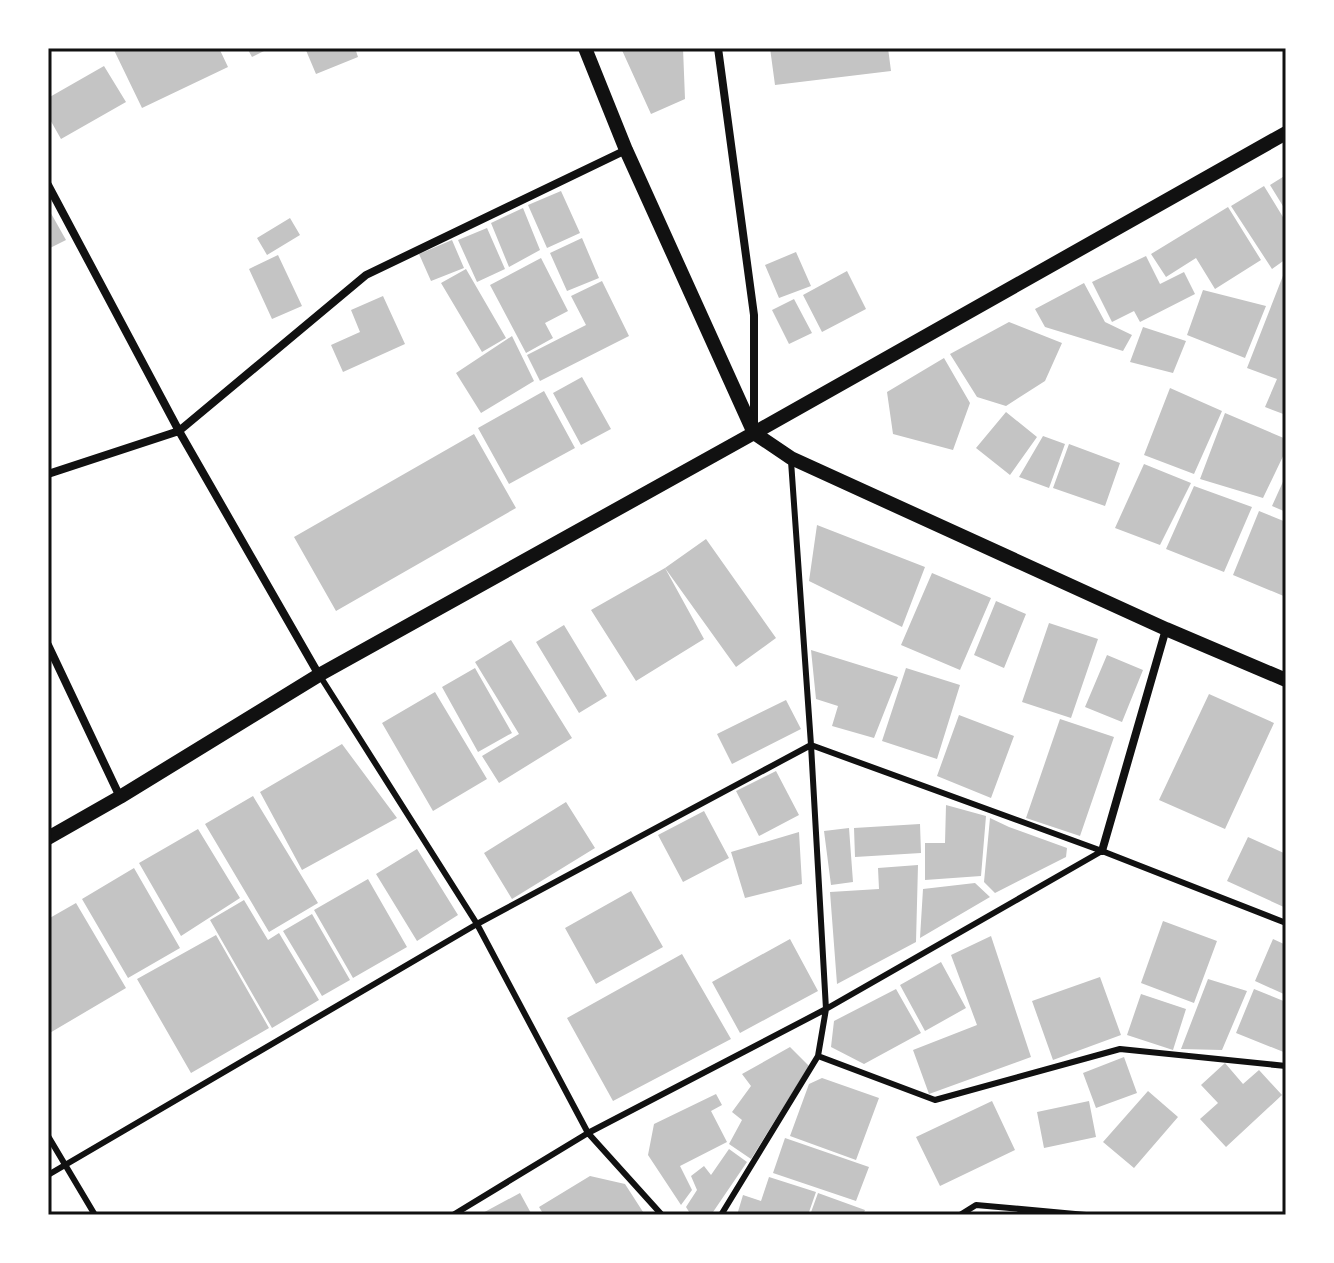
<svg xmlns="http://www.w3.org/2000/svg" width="1334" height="1263" font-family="'Fira Sans Condensed',sans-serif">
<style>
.building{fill:#c4c4c4}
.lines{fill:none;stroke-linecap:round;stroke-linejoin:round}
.service{stroke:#111;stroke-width:6}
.minor{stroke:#111;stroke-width:8}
.tertiary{stroke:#111;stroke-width:14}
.neatline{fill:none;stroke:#111;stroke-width:3}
</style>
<rect width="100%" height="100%" fill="#fff"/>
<!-- building -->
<path class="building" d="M113,48H219L228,67L142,108Z
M247,48H270L252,57Z
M305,48H355L358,57L316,74Z
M621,48H683L685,99L651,114Z
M770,48H888L891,71L775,85Z
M104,66L126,102L61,139L48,116V98Z
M1286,175V211L1270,185Z
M1264,186L1286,222V259L1272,269L1231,206Z
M561,191L580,233L547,248L528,205Z
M1228,207L1261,260L1215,289L1196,258L1166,277L1151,254Z
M48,208L66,240L48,249Z
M523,208L540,250L509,267L491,223Z
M290,218L300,235L267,255L257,238Z
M487,228L505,269L477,282L458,240Z
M582,238L599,278L567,291L550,253Z
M452,240L464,268L431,281L419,254Z
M796,252L811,286L779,298L765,265Z
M278,255L302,306L272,319L249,269Z
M1146,256L1160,284L1184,272L1195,294L1140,322L1134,311L1112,322L1092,282Z
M541,258L568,311L545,323L553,338L526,353L490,285Z
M1286,268V415L1265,407L1277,379L1247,368Z
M466,269L506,338L482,352L441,283Z
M847,271L866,309L822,332L803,295Z
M602,281L629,336L540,381L527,355L586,325L571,296Z
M1084,283L1105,322L1132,335L1123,351L1045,327L1035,309Z
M1203,290L1266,306L1245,358L1187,335Z
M383,296L405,344L343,372L331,345L360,332L351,310Z
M794,299L812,333L789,344L772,310Z
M1009,322L1062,343L1045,381L1006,406L977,397L950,354Z
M1143,327L1186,341L1173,373L1130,362Z
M512,336L534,381L481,413L456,373Z
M944,358L970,403L953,450L893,434L887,392Z
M582,377L611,429L581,445L553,393Z
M1170,388L1222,411L1194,474L1144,455Z
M544,391L575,448L509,484L478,428Z
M1006,412L1037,437L1010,475L976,448Z
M1225,413L1286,439V450L1263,498L1200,479Z
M474,434L516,508L336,611L294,537Z
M1043,436L1065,444L1049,488L1019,477Z
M1069,444L1120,463L1105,506L1053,488Z
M1144,464L1191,483L1160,545L1115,528Z
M1286,475V512L1272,506Z
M1194,486L1252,507L1224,572L1166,549Z
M1259,511L1286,522V597L1233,575Z
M817,525L925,567L902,627L809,581Z
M706,539L776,638L736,667L665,568Z
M665,568L704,639L636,681L591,610Z
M932,573L991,598L960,670L901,645Z
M996,601L1026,614L1004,668L974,655Z
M1049,623L1098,639L1071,718L1022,702Z
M564,625L607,696L579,713L536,642Z
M511,640L572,738L499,783L482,756L519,734L475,662Z
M811,650L898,677L874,738L832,726L838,706L816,699Z
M1107,655L1143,670L1122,722L1085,707Z
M475,668L512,733L478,752L442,687Z
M906,668L960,685L937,759L882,741Z
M435,692L487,779L433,811L382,723Z
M1209,694L1274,723L1225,829L1159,800Z
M786,700L801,729L732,764L717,734Z
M959,715L1014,736L991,798L937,776Z
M1060,719L1114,737L1080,836L1026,818Z
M342,744L397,818L302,870L260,792Z
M776,771L799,815L759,836L736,791Z
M253,796L318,903L269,932L205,824Z
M566,802L595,848L512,899L484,853Z
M946,805L986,816L981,876L925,880V843H945Z
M704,811L729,858L683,882L658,835Z
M990,818L1009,827L1067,848L1066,857L995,893L984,882Z
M920,824L921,853L855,857L854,828Z
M849,828L853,882L831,885L824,831Z
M198,829L240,898L181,936L139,863Z
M799,832L802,884L745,898L731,852Z
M1248,837L1286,854V908L1227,881Z
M417,849L458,915L417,941L376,874Z
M918,865L916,942L837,984L830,892L879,889L878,868Z
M134,868L180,948L128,978L82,899Z
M368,879L407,947L353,978L314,910Z
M975,883L990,897L920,938L923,889Z
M631,891L663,947L596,984L565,928Z
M244,900L268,940L279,933L319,1000L272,1028L210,920Z
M76,903L126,988L48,1034V919Z
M312,914L350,980L322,996L283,931Z
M1163,921L1217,941L1194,1003L1141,983Z
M216,935L269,1028L191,1073L137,979Z
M991,936L1031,1057L929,1094L913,1050L977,1025L951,955Z
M790,939L818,991L740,1033L712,982Z
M1273,939L1286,945V995L1255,981Z
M682,954L731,1039L613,1101L567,1018Z
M941,962L966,1008L925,1031L900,985Z
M1100,977L1121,1035L1053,1060L1032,1001Z
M1208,979L1247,991L1222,1050L1181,1049Z
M896,989L921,1033L864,1064L831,1047L834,1021Z
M1254,989L1286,1002V1053L1236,1033Z
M1141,994L1186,1009L1173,1050L1127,1035Z
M790,1047L809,1066L751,1159L729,1144L742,1120L732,1112L751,1086L742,1074Z
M1124,1057L1137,1093L1096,1108L1083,1073Z
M1225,1063L1243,1084L1259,1070L1282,1095L1226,1147L1200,1119L1218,1103L1201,1085Z
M822,1078L879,1098L856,1160L790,1136L809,1084Z
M1148,1091L1178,1117L1134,1168L1103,1142Z
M716,1094L722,1105L711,1111L727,1142L680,1166L692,1190L681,1205L648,1155L654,1124Z
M992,1101L1015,1150L940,1186L916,1137Z
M1089,1101L1096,1137L1044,1148L1037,1112Z
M785,1138L869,1167L856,1201L773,1173Z
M729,1149L747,1162L711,1215H691L686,1207L697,1190L691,1176L704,1166L711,1175Z
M590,1176L625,1184L645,1215H544L539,1207Z
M769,1177L816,1192L808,1215H737L743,1195L761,1201Z
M520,1193L532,1215H479Z
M818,1193L865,1210L863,1215H810Z"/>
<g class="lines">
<!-- service -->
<path class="service" d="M320,676L477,924L588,1133L662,1215
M818,1056L935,1100L1120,1049L1286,1066
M48,1136L95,1215
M48,1175L477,924L811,745L1102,851L1286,923
M453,1215L588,1133L826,1009L1102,851
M721,1215L818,1056L826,1009L811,745L791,461
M960,1215L976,1205L1086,1215"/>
<!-- minor -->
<path class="minor" d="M718,48L754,315V425
M48,185L179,431L319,675
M48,474L179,431L366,275L626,150
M48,645L120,797
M1102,851L1166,629"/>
<!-- tertiary -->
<path class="tertiary" d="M585,48L626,150L754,433L791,458L1166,629L1286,680
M48,838L120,797L319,675L754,433L1286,133"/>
</g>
<!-- border -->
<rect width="1334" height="1263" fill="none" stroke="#ffffff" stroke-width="100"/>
<rect x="50" y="50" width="1234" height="1163" class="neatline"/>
</svg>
